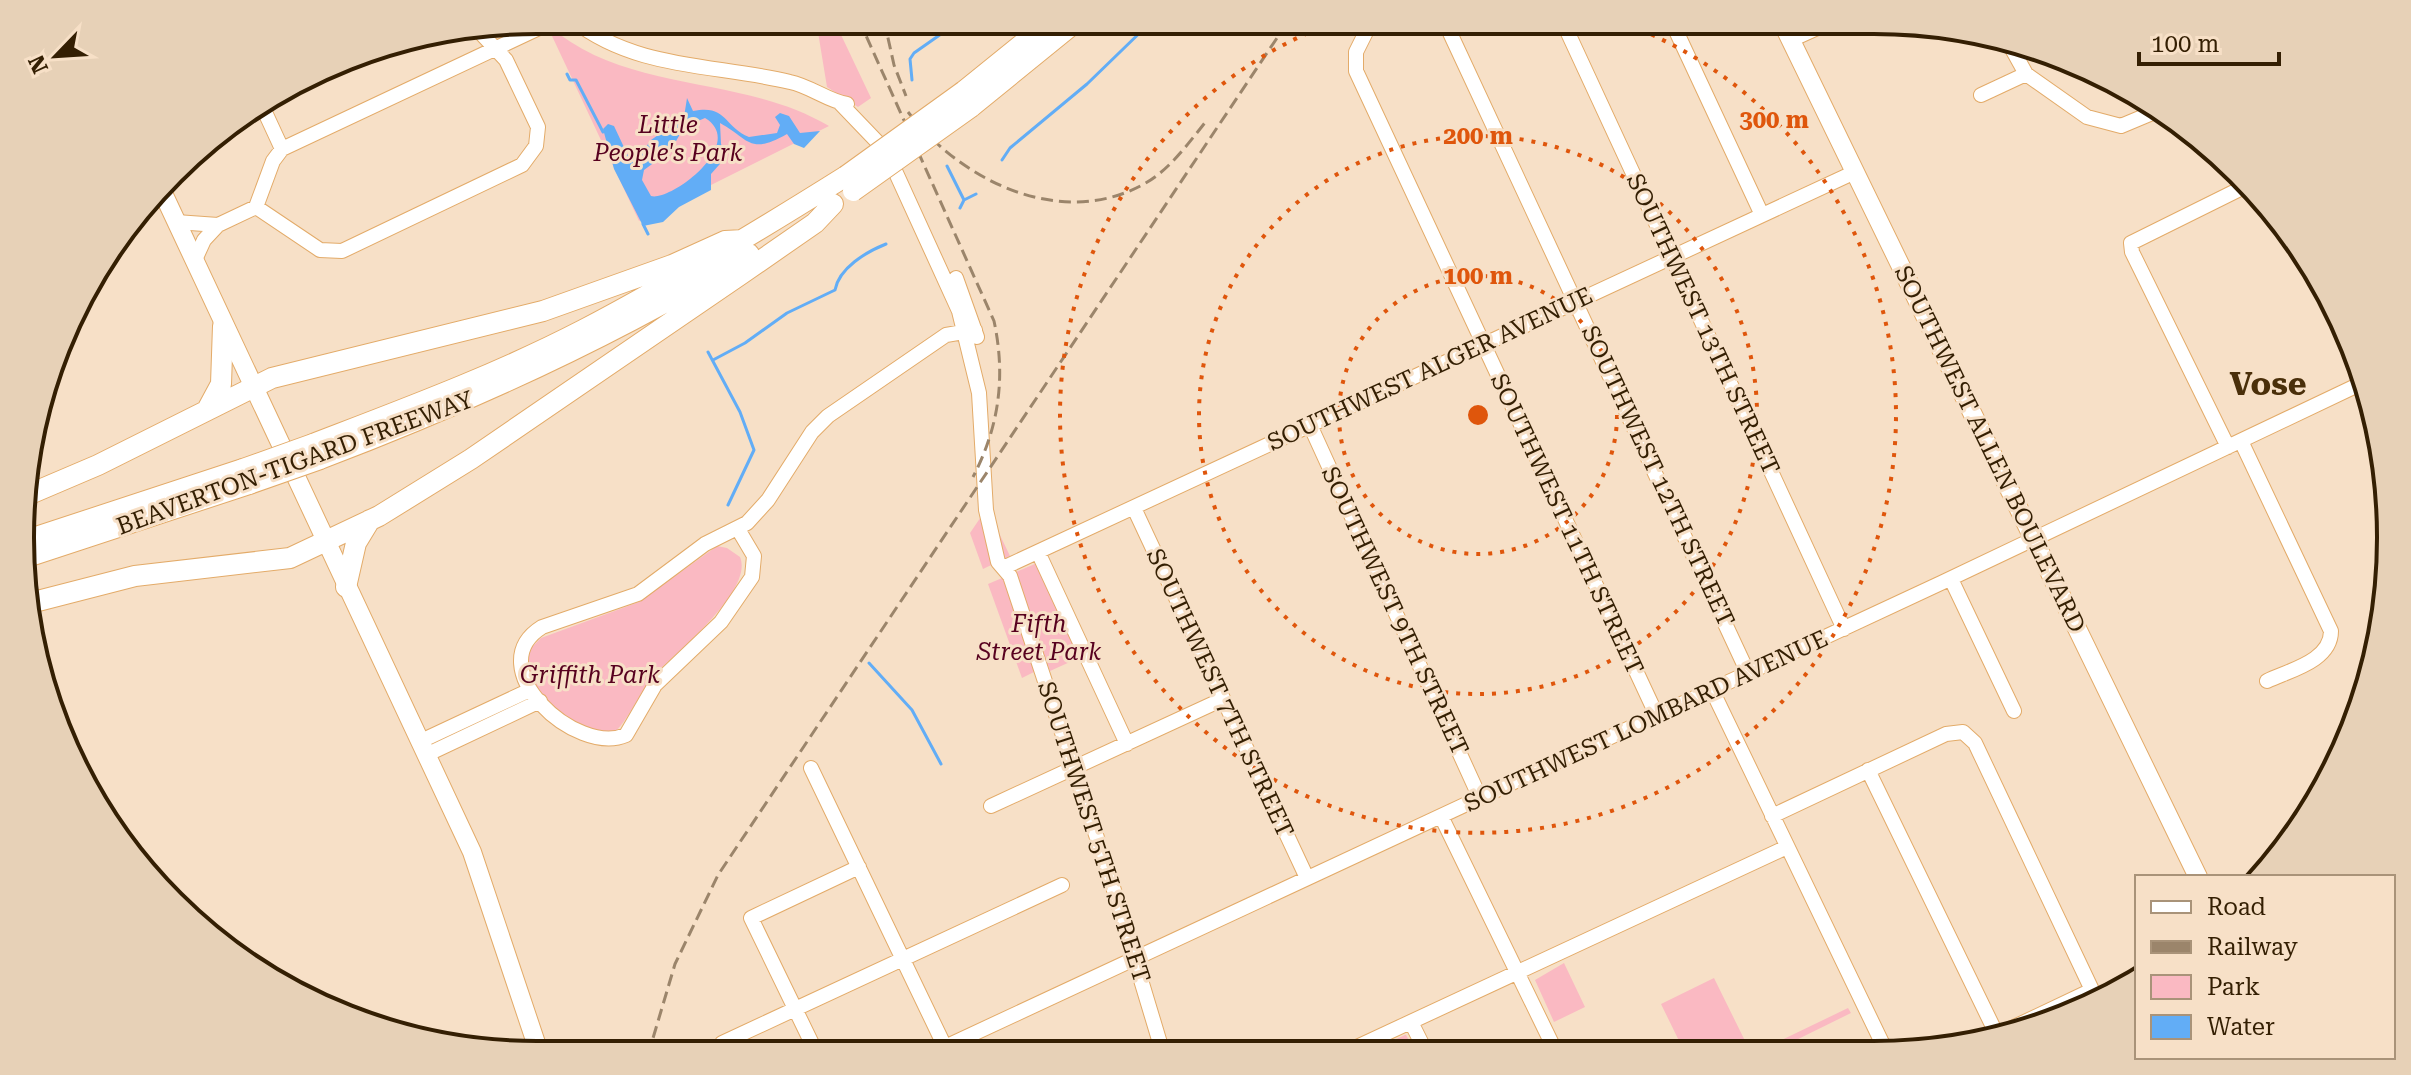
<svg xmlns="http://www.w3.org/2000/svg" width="2411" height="1075" font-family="'Roboto Serif',serif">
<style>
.green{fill:#fab9c2}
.water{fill:#62adf6;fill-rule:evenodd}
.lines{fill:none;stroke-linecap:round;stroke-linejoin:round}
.stream{stroke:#62adf6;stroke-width:3}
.minor-casing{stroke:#e3ab69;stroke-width:16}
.major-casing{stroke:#e3ab69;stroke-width:20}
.highway-casing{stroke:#e3ab69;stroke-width:22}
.minor{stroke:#fff;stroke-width:14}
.major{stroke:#fff;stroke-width:18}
.highway{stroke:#fff;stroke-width:20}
.rail{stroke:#9b856b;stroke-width:3;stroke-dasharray:12 6;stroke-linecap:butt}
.highway-bridge-casing{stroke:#e3ab69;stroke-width:22;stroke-linecap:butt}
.highway-bridge{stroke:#fff;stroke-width:20}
.ring{fill:none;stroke:#df560c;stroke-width:4;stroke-dasharray:4 8}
.labels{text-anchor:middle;stroke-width:6;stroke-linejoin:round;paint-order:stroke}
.park-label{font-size:24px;font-style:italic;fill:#57011f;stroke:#f7e0c7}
.street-label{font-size:24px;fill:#341f03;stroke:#f7e0c7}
.district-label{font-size:32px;font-weight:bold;fill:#4a2f0a;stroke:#f7e0c7}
.rim{fill:none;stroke:#341f03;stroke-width:4}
.centre{fill:#df560c;stroke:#f7e0c7;stroke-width:4}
.ring-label{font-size:24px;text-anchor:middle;font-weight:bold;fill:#df560c;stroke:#f7e0c7;stroke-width:6;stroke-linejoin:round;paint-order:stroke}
</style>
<rect width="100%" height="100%" fill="#f7e0c7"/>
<!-- green -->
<path class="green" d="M816,20H834L871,98L858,107L827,87Z
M559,34C638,93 745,76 829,126L639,221L552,36Z
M987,508L1010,556L983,569L970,533Z
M717,546L727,548L740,557C754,590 677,652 655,674C639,691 626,729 607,737L557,715L526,678L527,652L541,638L639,602Z
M1037,563L1081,657L1050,671L1048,665L1022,678L988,584Z
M1564,963L1585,1007L1554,1022L1535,980Z
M1714,978L1750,1051H1684L1661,1004Z
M1848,1008L1851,1013L1786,1045L1789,1051H1759Z
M1406,1035L1416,1052H1368L1405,1035Z"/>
<!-- water -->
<path class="water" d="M687,98L693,111C727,104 723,126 749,137L777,133L780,125L775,117L780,113L789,116L800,133L820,131L804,148L794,144L787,134C749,156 748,138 720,123L721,144L727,156L711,174V190L679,207L663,222L643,226L614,169L603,129L608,124L614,126L630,160L635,162L651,140L684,117ZM705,118C748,144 670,202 651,196L642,180L644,170L671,150L684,127Z"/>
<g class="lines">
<!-- stream -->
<path class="stream" d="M567,74L570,80H576L603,132
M912,80L910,59L914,53L961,20
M1002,160L1010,148L1087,84L1153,20
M947,166L964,200
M960,208L964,200L976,194
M643,224L648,234
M708,352L740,412L754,450L728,505
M713,360L745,343L787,313L835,290C839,268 866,252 886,244
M869,663L912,710L941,764"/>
<!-- minor casing -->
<g class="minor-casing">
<path id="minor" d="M573,20C636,70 716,64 790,82C810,86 828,101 847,104
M1372,20L1356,52V71L1657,716
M1444,20L1748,673
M1562,20L1844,629
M1671,20L1762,215
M1791,40L1835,20
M2011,47L2026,74L2087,117L2121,126L2152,113
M1981,95L2026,74
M839,102L886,151L959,311L979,393L986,510L998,562L1010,576L1110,877L1163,1053
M264,110L282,149
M256,207L320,250L342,251L522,165L536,146L538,127L506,60L478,30
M176,222L218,225L256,207L273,161L282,149L556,20
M194,262L204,240L218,225
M956,278L977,337
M2332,310L2355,357
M1310,425L1480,798
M2241,441L2331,631C2331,661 2290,670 2267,681
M2228,447L2132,252L2131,243L2248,185
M1134,508L1307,878
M738,529L754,556L752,577L721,622L655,685L626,735C576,757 478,667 542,627L638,594L705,544L747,523L768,500L812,432L828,416L946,335L975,330
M1038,552L1127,744
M1005,567L1855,172
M1951,579L2014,711
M1712,690L1886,1051
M421,741L530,690
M428,754L540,701
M811,768L945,1047
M1868,770L1997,1035
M991,806L1223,699
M1441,816L1556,1052
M1772,816L1946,734L1963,732L1975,743L2092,990L1993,1037
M1411,1022L1426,1052
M722,1043L1062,885
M1346,1052L1787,847
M817,1054L751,918L859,867
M930,1054L1941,583L2360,384"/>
</g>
<!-- major casing -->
<g class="major-casing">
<path id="major" d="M1781,20L2198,877
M162,191L472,852L540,1055"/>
</g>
<!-- highway casing -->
<g class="highway-casing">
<path id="highway" d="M964,91L1052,20
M971,107L1078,20
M207,410L221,384L223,326
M313,444C404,409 496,375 583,330C673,283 760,230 846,176
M320,459C470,402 613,337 749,254
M30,494L98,465L272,378L543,311L672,265L725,241L744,240
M30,539L243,469
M30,556L249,484
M346,587L356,543L370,520
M30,603L135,576L290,558L379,516L471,459L740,275L815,223L833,204"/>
</g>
<!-- minor -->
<use href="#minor" class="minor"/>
<!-- major -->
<use href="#major" class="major"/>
<!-- highway -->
<use href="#highway" class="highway"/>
<!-- rail -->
<path class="rail" d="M859,20L994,321C1006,377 999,427 973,477
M884,20L894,65L906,96
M908,112C961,181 1061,230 1144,184C1171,169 1189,142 1208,119
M648,1055L675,964L718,875L1289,20"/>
<!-- highway-bridge casing -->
<g class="highway-bridge-casing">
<path id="highway-bridge" d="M846,176L964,91
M853,191L971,107
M243,469L313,444
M249,484L320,459"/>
</g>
<!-- highway-bridge -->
<use href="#highway-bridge" class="highway-bridge"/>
</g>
<!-- distance rings -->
<g class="ring">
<circle cx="1478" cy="415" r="139"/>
<circle cx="1478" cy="415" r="279"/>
<path d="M1618 21A418 418 0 1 1 1338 21"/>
</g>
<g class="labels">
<!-- park labels -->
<g class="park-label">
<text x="668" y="133">Little<tspan x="668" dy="28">People's Park</tspan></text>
<text x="1039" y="632">Fifth<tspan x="1039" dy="28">Street Park</tspan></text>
<text x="590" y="683">Griffith Park</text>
</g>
<!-- street labels -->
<g class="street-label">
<text transform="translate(1703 324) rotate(65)" y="8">SOUTHWEST 13TH STREET</text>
<text transform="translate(1430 369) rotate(-25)" y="8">SOUTHWEST ALGER AVENUE</text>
<text transform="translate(1990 449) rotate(64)" y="8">SOUTHWEST ALLEN BOULEVARD</text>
<text transform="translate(295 463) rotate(-20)" y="8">BEAVERTON-TIGARD FREEWAY</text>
<text transform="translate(1658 476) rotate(65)" y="8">SOUTHWEST 12TH STREET</text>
<text transform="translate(1567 524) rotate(65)" y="8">SOUTHWEST 11TH STREET</text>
<text transform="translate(1395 611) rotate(65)" y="8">SOUTHWEST 9TH STREET</text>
<text transform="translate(1220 693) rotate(65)" y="8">SOUTHWEST 7TH STREET</text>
<text transform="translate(1646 721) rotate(-25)" y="8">SOUTHWEST LOMBARD AVENUE</text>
<text transform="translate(1094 832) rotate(72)" y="8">SOUTHWEST 5TH STREET</text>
</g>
<!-- district labels -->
<g class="district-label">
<text x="2268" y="395">Vose</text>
</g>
</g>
<!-- crop -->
<path d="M0 0H2411V1075H0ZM537 34H1874A503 503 0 0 1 2377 537V538A503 503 0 0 1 1874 1041H537A503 503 0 0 1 34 538V537A503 503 0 0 1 537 34Z" fill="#e7d1b7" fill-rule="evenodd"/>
<path class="rim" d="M537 34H1874A503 503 0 0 1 2377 537V538A503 503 0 0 1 1874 1041H537A503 503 0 0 1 34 538V537A503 503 0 0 1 537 34Z"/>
<circle cx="1478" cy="415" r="12" class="centre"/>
<g class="ring-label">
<text x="1774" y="128">300 m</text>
<text x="1478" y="144">200 m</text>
<text x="1478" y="284">100 m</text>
</g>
<!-- legend -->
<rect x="2135" y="875" width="260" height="184" fill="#f7e0c7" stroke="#a99379" stroke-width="2"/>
<rect x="2151" y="901" width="40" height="12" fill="#ffffff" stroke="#a99379" stroke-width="2"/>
<text x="2207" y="915" font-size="24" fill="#341f03">Road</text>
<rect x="2151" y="941" width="40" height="12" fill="#9b856b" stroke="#a99379" stroke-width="2"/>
<text x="2207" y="955" font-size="24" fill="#341f03">Railway</text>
<rect x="2151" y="975" width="40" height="24" fill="#fab9c2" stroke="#a99379" stroke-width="2"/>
<text x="2207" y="995" font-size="24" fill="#341f03">Park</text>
<rect x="2151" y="1015" width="40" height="24" fill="#62adf6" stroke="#a99379" stroke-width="2"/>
<text x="2207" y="1035" font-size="24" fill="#341f03">Water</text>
<!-- north arrow -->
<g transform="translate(56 56) rotate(245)" stroke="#f7e0c7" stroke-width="6" paint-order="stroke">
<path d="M0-6L14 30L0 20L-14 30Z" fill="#341f03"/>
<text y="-12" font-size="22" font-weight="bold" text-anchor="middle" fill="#341f03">N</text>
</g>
<!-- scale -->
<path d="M2139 52v12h140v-12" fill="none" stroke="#341f03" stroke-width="4"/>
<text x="2151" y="52" font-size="24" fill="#341f03" stroke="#f7e0c7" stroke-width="6" paint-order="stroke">100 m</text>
</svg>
